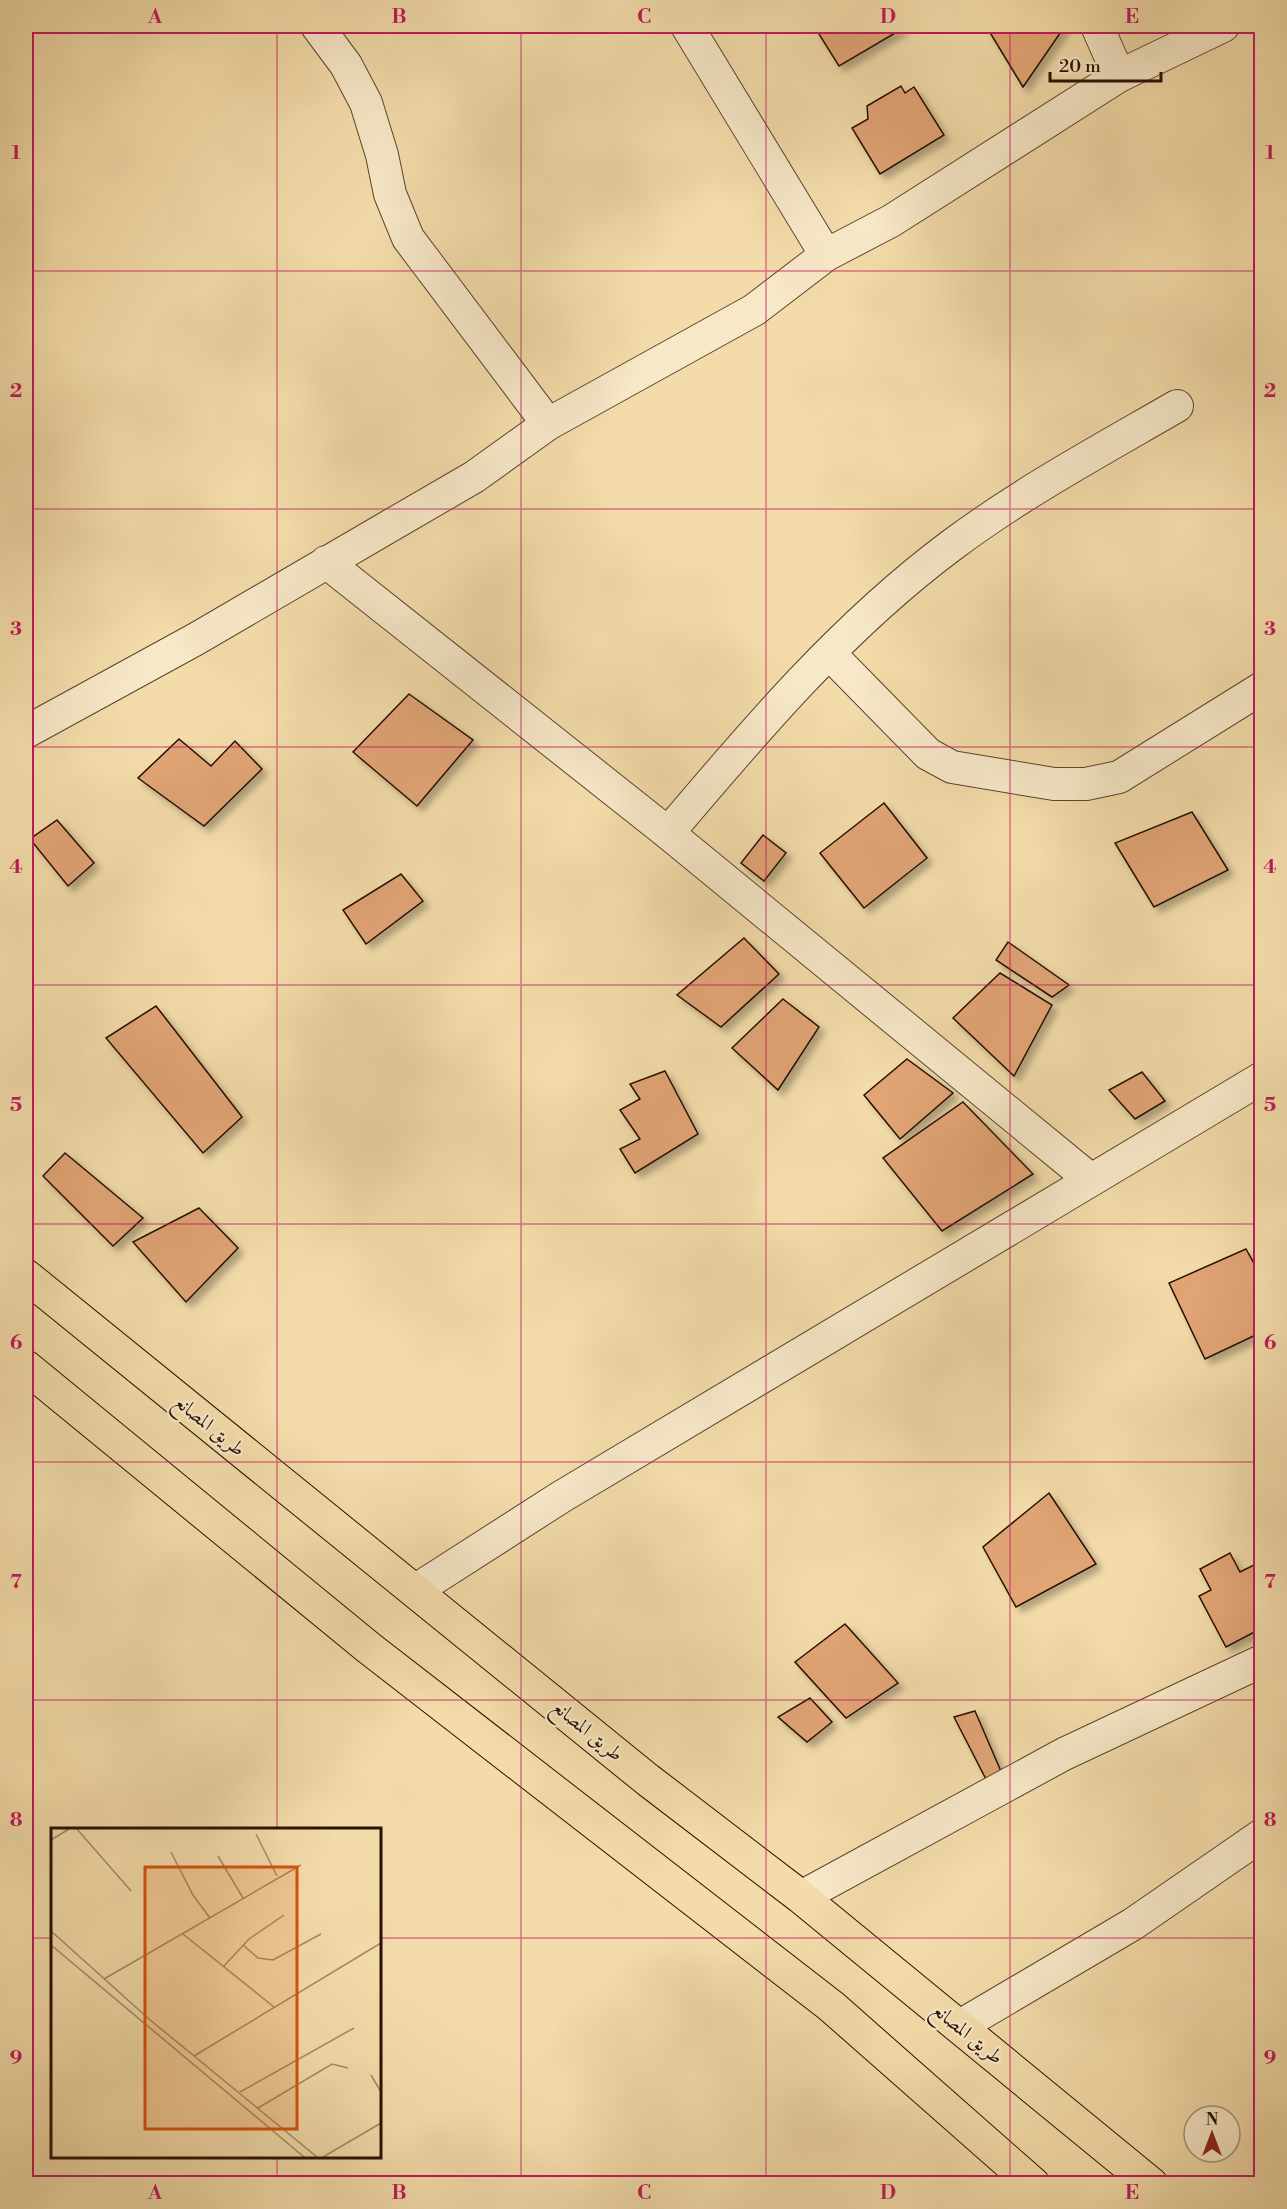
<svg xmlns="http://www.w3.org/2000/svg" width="1287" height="2209" font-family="'Libre Bodoni',Amiri,serif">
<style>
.building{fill:#e1a475;stroke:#281105;stroke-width:1.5;filter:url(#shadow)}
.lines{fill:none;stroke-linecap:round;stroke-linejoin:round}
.street-casing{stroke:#5b442e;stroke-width:34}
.primary-casing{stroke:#281105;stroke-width:35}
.street{stroke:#f7e8c8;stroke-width:32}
.primary{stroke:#f3dcaa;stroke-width:33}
.grid{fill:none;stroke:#c2185b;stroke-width:1.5;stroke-opacity:0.55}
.labels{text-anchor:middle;stroke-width:4.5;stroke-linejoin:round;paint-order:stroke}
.street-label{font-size:20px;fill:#281105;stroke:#f7e8c8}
.inset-road{fill:none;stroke:#a28b68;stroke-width:1.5}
.view{fill:#d5520b;fill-opacity:0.15;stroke:#d5520b;stroke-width:3}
.inset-edge{fill:none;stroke:#281105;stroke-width:3}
.neatline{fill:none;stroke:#c2185b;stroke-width:2}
.grid-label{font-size:20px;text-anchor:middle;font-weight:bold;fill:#c2185b}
</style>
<defs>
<filter id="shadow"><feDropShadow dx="5.5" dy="5.5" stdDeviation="3" flood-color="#0004"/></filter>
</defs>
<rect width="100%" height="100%" fill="#f3dcaa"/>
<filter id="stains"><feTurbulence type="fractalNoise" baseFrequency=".00333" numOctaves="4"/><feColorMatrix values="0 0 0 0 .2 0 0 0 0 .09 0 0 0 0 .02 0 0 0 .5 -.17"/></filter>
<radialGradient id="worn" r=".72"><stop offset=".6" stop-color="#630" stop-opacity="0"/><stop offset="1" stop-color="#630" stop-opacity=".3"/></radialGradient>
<!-- building -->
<path class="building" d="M814,26H900L902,29L839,66Z
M986,26H1065L1023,87Z
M901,86L905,93L914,87L944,135L880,174L852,128L868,119L867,106Z
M409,694L473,740L417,806L353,752Z
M179,739L211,766L235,741L262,769L204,826L138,778Z
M884,803L927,858L864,908L820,853Z
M1192,812L1228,870L1154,907L1115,843Z
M57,820L94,863L68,886L30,839Z
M763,835L786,853L764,881L741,863Z
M401,874L423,901L366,944L343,910Z
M744,938L779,974L721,1027L677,995Z
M1008,942L1069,985L1052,997L996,960Z
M1000,973L1052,1005L1014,1076L953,1018Z
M783,999L819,1027L778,1090L732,1048Z
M156,1006L242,1117L203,1153L106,1038Z
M907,1059L953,1093L900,1139L864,1095Z
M665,1071L698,1134L635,1173L620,1149L640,1139L620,1110L640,1099L630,1084Z
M1142,1072L1165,1101L1135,1119L1109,1090Z
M963,1102L1033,1174L942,1231L883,1158Z
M65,1153L143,1218L113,1246L43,1176Z
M199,1208L238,1248L186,1302L133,1242Z
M1246,1249L1262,1278V1332L1205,1359L1169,1283Z
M1049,1493L1096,1564L1016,1607L983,1547Z
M1230,1553L1240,1572L1262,1561V1628L1226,1647L1199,1596L1211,1590L1200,1569Z
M845,1624L898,1683L846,1718L795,1662Z
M810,1698L832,1722L807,1742L778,1717Z
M975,1711L1003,1776L989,1785L954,1717Z"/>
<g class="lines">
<!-- street casing -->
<g class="street-casing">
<path id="street" d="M317,26L346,65L366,103L382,155L390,194L408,238L548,424
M687,26L826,255
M1097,26L1119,76
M326,562L668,833L1091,1180
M829,653L928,754L952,767L1054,784H1086L1119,777L1262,688
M26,732L196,639L388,527L474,477L548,424L754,310L826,255L891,221L1119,76L1223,26
M668,833C755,730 843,626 952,545C1023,492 1101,450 1177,406
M416,1590L561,1497L1262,1078
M801,1897L1064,1754L1262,1661
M960,2026L1133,1924L1262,1835"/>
</g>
<!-- primary casing -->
<g class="primary-casing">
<path id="primary" d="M26,1276L648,1780L801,1897L1151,2184
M26,1367L369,1648L831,2006L1033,2184"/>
</g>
<!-- street -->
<use href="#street" class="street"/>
<!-- primary -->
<use href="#primary" class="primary"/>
</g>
<!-- grid -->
<path class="grid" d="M277,26V1830M521,26V2184M766,26V2184M1010,26V2184M26,271H1262M26,509H1262M26,747H1262M26,985H1262M26,1224H1262M26,1462H1262M26,1700H1262M26,1938H52M380,1938H1262M277,2156V2184"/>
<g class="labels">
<!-- street labels -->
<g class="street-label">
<text transform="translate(210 1425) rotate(39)" y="7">طريق المصانع</text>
<text transform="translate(588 1730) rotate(39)" y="7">طريق المصانع</text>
<text transform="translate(968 2033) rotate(39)" y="7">طريق المصانع</text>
</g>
</g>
<!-- overview -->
<g transform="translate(51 1828)">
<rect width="330" height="330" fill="#f3dcaa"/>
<path class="inset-road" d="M26,1L80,63M205,6L226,48M0,12L18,1M120,24L142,67L159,90M167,28L192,70M0,103L98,191L266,329M132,106L223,179M0,117L253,329M192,117L207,130L222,132L270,106M173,138L198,111L233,87M53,151L250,37M143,228L330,115M320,247L330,264M189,264L303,200M207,280L281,236L297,240M272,329L330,295"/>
<path class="view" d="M94,39H246V301H94Z"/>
<rect width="330" height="330" class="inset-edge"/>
</g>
<!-- margin -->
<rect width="1287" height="2209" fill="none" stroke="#f3dcaa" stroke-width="66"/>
<!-- north arrow -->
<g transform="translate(1212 2134)"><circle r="28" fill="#f7e8c8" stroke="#a4927a" stroke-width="1.5"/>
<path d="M0-4.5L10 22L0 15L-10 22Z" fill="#8f2418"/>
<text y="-9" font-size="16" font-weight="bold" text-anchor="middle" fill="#281105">N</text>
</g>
<!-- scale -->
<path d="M1050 72v9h111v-9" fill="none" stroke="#281105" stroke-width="3"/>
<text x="1059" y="72" font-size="18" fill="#281105" stroke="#f7e8c8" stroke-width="4.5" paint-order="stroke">20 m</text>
<rect x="33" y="33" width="1221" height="2143" class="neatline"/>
<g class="grid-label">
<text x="155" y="23">A</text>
<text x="399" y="23">B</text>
<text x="644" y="23">C</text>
<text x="888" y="23">D</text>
<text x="1132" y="23">E</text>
<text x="16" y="159">1</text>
<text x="1270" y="159">1</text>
<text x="16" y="397">2</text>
<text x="1270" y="397">2</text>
<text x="16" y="635">3</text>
<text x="1270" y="635">3</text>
<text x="16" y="873">4</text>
<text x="1270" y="873">4</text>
<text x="16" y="1111">5</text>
<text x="1270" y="1111">5</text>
<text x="16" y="1349">6</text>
<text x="1270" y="1349">6</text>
<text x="16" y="1588">7</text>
<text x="1270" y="1588">7</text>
<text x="16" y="1826">8</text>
<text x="1270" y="1826">8</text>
<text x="16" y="2064">9</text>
<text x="1270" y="2064">9</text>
<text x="155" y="2199">A</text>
<text x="399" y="2199">B</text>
<text x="644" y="2199">C</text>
<text x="888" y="2199">D</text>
<text x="1132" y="2199">E</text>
</g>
<rect width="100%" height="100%" filter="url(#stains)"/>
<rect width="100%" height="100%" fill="url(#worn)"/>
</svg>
